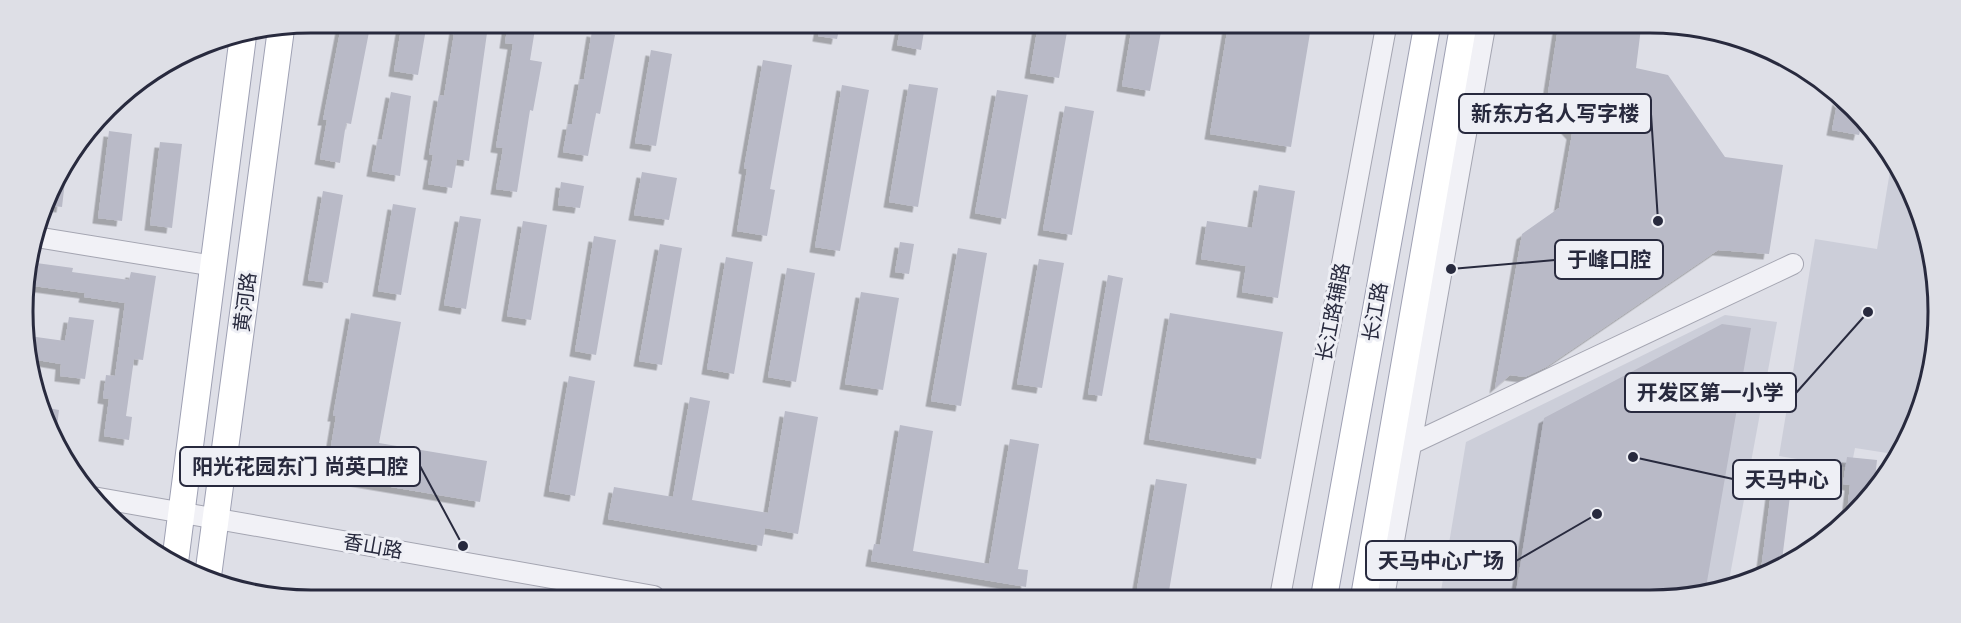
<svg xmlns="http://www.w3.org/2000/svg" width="1961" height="623" font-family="Quicksand,'Noto Sans SC',sans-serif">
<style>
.built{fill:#ccced9}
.building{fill:#b9bac7;filter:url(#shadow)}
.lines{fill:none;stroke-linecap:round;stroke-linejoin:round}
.minor-casing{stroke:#a4a5b1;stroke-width:22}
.major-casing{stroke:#9ea0b3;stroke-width:28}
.minor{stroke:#f1f1f6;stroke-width:20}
.major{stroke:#fff;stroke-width:26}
.labels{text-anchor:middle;stroke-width:6;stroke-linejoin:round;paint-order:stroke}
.street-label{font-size:20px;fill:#282a3e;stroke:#eeeff5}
.rim{fill:none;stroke:#282a3e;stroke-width:3}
.leader{fill:none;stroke:#282a3e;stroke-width:2}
.callout-dot{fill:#282a3e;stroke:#eeeff5;stroke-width:2}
.callout{fill:#eeeff5;stroke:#282a3e;stroke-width:2}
.callout-label{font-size:21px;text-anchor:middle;font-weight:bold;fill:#282a3e}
</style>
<defs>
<filter id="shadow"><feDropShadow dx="-5.5" dy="5.5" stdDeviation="0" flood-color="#0004"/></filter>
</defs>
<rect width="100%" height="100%" fill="#dedfe7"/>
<!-- built -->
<path class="built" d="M1891,165L1896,166L1933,255V368L1900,455L1855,448L1851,468L1779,456L1815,239L1877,249Z
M1725,315L1777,322L1728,586L1688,598L1440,597L1466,442Z"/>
<!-- building -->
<path class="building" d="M402,23H427L418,75L394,71Z
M508,23H536L530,60L542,62L533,111L530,110L517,192L496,189L503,148L496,147L513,44L505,43Z
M820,25H840L837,39L818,36Z
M901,25H925L921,50L897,45Z
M1038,25L1068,26L1059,78L1030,73Z
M1132,26H1162L1150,91L1122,86Z
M1228,26L1311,27L1291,147L1210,134Z
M341,27L369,32L351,124L346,123L340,163L320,159L327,120H323Z
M455,28L487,33L469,161L457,159L452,188L428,184L433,155L429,154L439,95L444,96Z
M1558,28H1641L1636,68L1668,75L1725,157L1783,165L1769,254L1718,250L1546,367L1525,377L1510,375L1495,388L1522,234L1559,208L1572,134L1546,106Z
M592,31L615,35L600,114L596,113L588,156L563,152L568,124H572L580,79H584Z
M651,50L672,54L656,146L635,143Z
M763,60L792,65L770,189L775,190L767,236L737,231L747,169L744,168Z
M909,84L938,88L918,207L889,202Z
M842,85L869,90L840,251L815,247Z
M997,90L1028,95L1006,219L975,213Z
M391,92L411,96L400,176L372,171L378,139L382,140Z
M1838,99L1862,123L1859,135L1832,130Z
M1065,106L1094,111L1072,235L1043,230Z
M109,131L132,134L122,221L98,218Z
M160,142L182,144L172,228L150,225Z
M67,164L62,207L46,205L52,183Z
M642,172L677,178L669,220L634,215Z
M561,182L584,186L580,208L558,205Z
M1259,185L1295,191L1278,298L1242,292L1246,266L1201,259L1207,221L1252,228Z
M323,191L343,195L328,283L308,280Z
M393,204L416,208L401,295L378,291Z
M460,216L481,219L466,309L444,305Z
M523,221L547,225L531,320L507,316Z
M594,236L616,240L596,355L575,351Z
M900,242L914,244L909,274L895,272Z
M660,244L682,248L662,365L639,361Z
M958,248L987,253L961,406L931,401Z
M726,257L753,262L734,374L707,369Z
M1039,259L1064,263L1042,388L1017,384Z
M29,262L73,268L72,272L129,280L131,272L156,276L143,360L134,359L126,416L132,417L129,440L104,436L109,399L103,398L106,375L115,376L125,303L84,297L85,293L26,285Z
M787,268L815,273L796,382L768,377Z
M1108,275L1123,278L1102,396L1088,394Z
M861,292L899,298L883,390L845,384Z
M351,313L401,322L379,443L487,461L480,502L326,476L336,416H333Z
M1170,313L1283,332L1261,459L1149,439Z
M69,317L94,320L85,379L60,376L61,364L31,359L29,336L65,341Z
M1722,324L1751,328L1705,593L1688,598H1515L1544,418Z
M569,376L595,381L575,496L549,491Z
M690,397L710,401L692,500L768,513L785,411L818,417L798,534L765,528L762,546L608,519L614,487L673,497Z
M43,407L59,410L56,434L46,414Z
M900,425L933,431L913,551L989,564L1010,439L1039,444L1018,569L1028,570L1026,587L871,561L874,544L880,545Z
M1847,457L1877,460L1874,488L1846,522L1850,485L1843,484Z
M1773,477L1792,480L1781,568L1775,571L1761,570Z
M1156,479L1187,484L1168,597L1136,595Z"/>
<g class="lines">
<!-- minor casing -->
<g class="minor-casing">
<path id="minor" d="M36,237L214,266
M1409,445L1793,264
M93,497L654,596
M1280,597L1386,27
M1384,597L1485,27"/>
</g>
<!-- major casing -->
<g class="major-casing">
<path id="major" d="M175,562L243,36
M208,576L281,29
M1324,597L1427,27
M1364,597L1463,27"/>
</g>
<!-- minor -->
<use href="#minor" class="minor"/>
<!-- major -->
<use href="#major" class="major"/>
</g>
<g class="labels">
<!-- street labels -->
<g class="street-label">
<text transform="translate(245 302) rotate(-83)" y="7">黄河路</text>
<text transform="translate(1333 312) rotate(-79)" y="7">长江路辅路</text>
<text transform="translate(1375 312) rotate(-80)" y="7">长江路</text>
<text transform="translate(373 546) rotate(10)" y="7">香山路</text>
</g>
</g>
<!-- crop -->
<path d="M0 0H1961V623H0ZM311 33H1650A278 278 0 0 1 1928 311V312A278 278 0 0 1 1650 590H311A278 278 0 0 1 33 312V311A278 278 0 0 1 311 33Z" fill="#dedfe6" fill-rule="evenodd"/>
<path class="rim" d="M311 33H1650A278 278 0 0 1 1928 311V312A278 278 0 0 1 1650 590H311A278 278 0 0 1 33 312V311A278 278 0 0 1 311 33Z"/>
<!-- callouts -->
<path class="leader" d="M1658 221L1651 114M1451 269L1555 260M1868 312L1796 393M463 546L420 466M1633 457L1733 479M1597 514L1516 561"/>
<g class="callout-dot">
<circle cx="1658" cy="221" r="6"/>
<circle cx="1451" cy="269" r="6"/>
<circle cx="1868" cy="312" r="6"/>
<circle cx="463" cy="546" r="6"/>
<circle cx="1633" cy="457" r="6"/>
<circle cx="1597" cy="514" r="6"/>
</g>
<g class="callout">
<rect x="1459" y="94" width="192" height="39" rx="6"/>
<rect x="1555" y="240" width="108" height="39" rx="6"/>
<rect x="1625" y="373" width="171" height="39" rx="6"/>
<rect x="180" y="447" width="240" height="39" rx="6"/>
<rect x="1733" y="460" width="108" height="39" rx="6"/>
<rect x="1366" y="541" width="150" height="39" rx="6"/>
</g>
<g class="callout-label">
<text x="1555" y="121">新东方名人写字楼</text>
<text x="1609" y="267">于峰口腔</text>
<text x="1710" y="400">开发区第一小学</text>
<text x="300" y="474">阳光花园东门 尚英口腔</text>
<text x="1787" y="487">天马中心</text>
<text x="1441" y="568">天马中心广场</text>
</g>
</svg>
